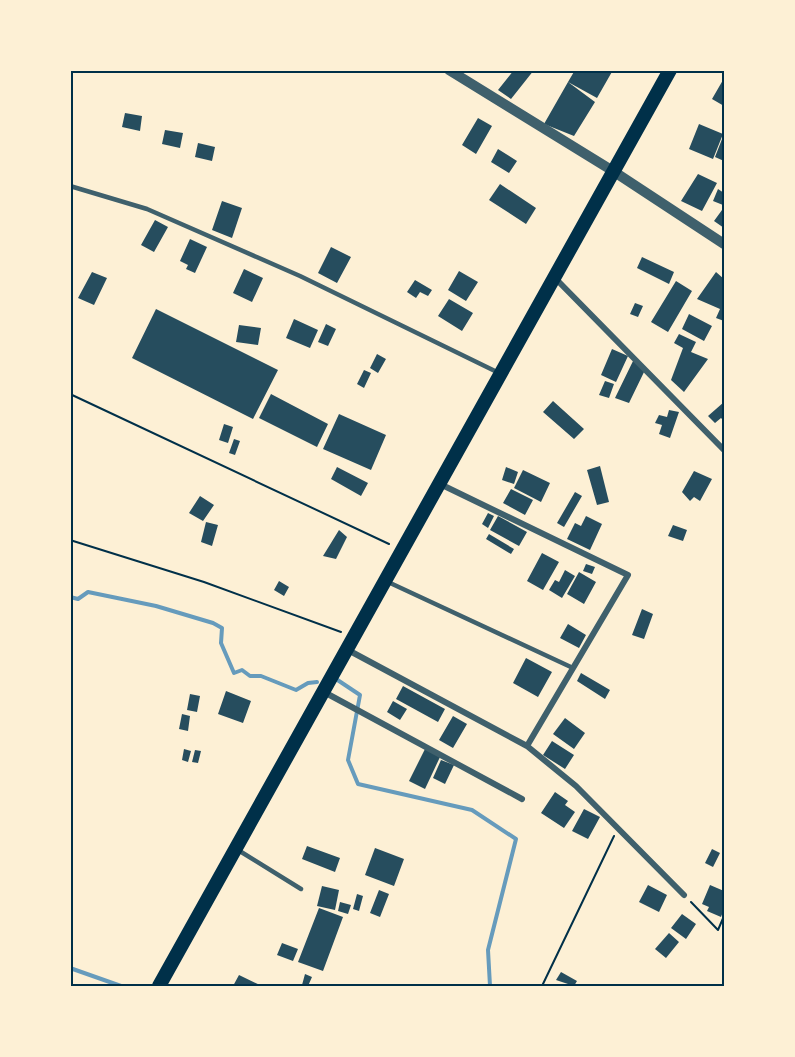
<svg xmlns="http://www.w3.org/2000/svg" width="795" height="1057" font-family="'Roboto Condensed',sans-serif">
<style>
.lines{fill:none;stroke-linecap:round;stroke-linejoin:round}
.stream{stroke:#669bbc;stroke-width:4}
.building{fill:#264d5e}
.path{stroke:#003049;stroke-width:2}
.service{stroke:#3f606c;stroke-width:4.5}
.minor{stroke:#3f606c;stroke-width:6}
.tertiary{stroke:#3f606c;stroke-width:10}
.trunk{stroke:#003049;stroke-width:14}
.neatline{fill:none;stroke:#003049;stroke-width:2}
</style>
<rect width="100%" height="100%" fill="#fdf0d5"/>
<g class="lines">
<!-- stream -->
<path class="stream" d="M70,597L78,599L88,592L156,606L213,623L222,628L221,643L234,673L242,670L250,676H261L296,690L308,683L317,682
M333,677L360,695L348,760L358,784L472,810L516,839L488,950L490,986
M70,968L121,986"/>
</g>
<!-- building -->
<path class="building" d="M514,70H534L511,99L498,90Z
M575,70H613L597,98L568,82L595,102L574,136L544,124L568,82Z
M723,80L724,81V106L712,99Z
M125,113L142,116L140,131L122,127Z
M478,118L492,126L476,154L462,145Z
M699,124L723,134L713,159L689,149Z
M165,130L183,133L180,148L162,144Z
M724,134V161L715,157Z
M198,143L215,147L212,161L195,157Z
M498,149L517,161L509,173L491,162Z
M698,174L717,183L702,211L681,201Z
M500,184L536,208L526,224L489,200Z
M718,189L724,193L723,205L713,201Z
M222,201L242,208L232,238L212,230Z
M722,210L724,212V228L714,221Z
M155,220L168,227L154,252L141,245Z
M190,239L207,247L195,273L186,269L188,265L180,261Z
M331,247L351,257L337,283L318,273Z
M642,257L674,272L669,284L637,268Z
M244,269L263,278L252,302L233,293Z
M459,271L478,282L466,301L448,290Z
M92,272L107,278L94,305L78,298Z
M716,272L724,279V321L716,318L720,309L697,299Z
M415,280L432,290L428,296L420,292L416,298L407,292Z
M676,281L692,291L668,332L651,322Z
M449,299L473,313L462,331L438,316Z
M635,303L643,306L638,317L630,314Z
M156,309L278,370L253,419L132,358Z
M689,314L712,326L704,341L682,329Z
M294,319L318,330L310,348L286,338Z
M326,324L336,329L328,346L318,342Z
M239,325L261,328L258,345L236,342Z
M679,334L696,342L691,352L708,359L684,392L671,380L683,348L674,343Z
M612,349L628,356L616,382L601,375Z
M377,354L386,359L378,373L370,368Z
M634,359L645,370L629,403L615,398Z
M364,370L371,373L364,388L357,384Z
M605,381L614,384L609,398L599,395Z
M271,394L328,424L317,447L259,418Z
M553,401L584,429L574,439L543,412Z
M724,402V421L721,418L715,423L708,416Z
M669,410L679,412L670,438L659,434L662,425L655,423L659,415L667,417Z
M339,414L386,435L371,470L323,449Z
M224,424L233,427L228,443L219,440Z
M234,439L240,441L235,455L229,453Z
M600,466L609,502L597,505L587,470Z
M337,467L368,483L361,496L331,479Z
M506,467L518,472L514,484L502,480Z
M523,470L550,483L541,502L514,488Z
M694,471L712,479L700,501L694,497L690,501L682,492Z
M511,489L533,500L525,515L503,503Z
M575,492L582,496L564,527L557,523Z
M200,496L214,505L203,521L189,513Z
M488,513L494,516L488,528L482,524Z
M498,516L527,532L519,546L490,530Z
M586,516L602,524L590,550L567,539L575,523L581,526Z
M206,522L218,525L212,546L201,542Z
M673,525L687,530L683,541L668,536Z
M339,530L347,537L336,559L323,556Z
M489,534L514,549L511,554L486,539Z
M542,553L559,562L543,590L527,581Z
M586,564L595,567L592,574L583,571Z
M565,570L575,576L562,598L549,590L555,580L559,582Z
M579,572L596,582L584,604L567,594Z
M279,581L289,587L284,596L274,590Z
M642,609L653,614L644,639L632,635Z
M568,624L586,635L579,648L560,638Z
M526,658L552,672L538,697L513,683Z
M581,673L610,690L605,699L577,681Z
M403,686L445,709L438,722L396,699Z
M226,691L251,701L243,723L218,714Z
M190,694L200,696L197,712L187,710Z
M393,701L407,709L400,720L387,712Z
M182,714L190,716L188,731L179,729Z
M453,716L467,724L453,748L439,740Z
M565,718L585,733L574,749L553,734Z
M552,741L574,755L565,769L543,755Z
M184,749L191,751L188,762L182,760Z
M425,749L440,757L425,789L409,781Z
M195,750L201,751L198,763L192,762Z
M441,760L454,765L445,784L433,778Z
M555,792L568,801L565,805L575,812L564,828L541,813Z
M584,809L600,817L588,839L572,831Z
M307,846L340,858L335,872L302,859Z
M375,848L404,859L394,886L365,875Z
M712,849L720,853L713,867L705,863Z
M648,885L667,895L659,912L639,902Z
M710,885L724,891V909L721,917L707,911L709,907L702,904Z
M322,886L339,890L335,910L317,906Z
M379,890L389,894L380,917L370,913Z
M357,894L363,896L359,911L353,909Z
M340,902L351,905L348,914L338,911Z
M319,908L343,917L323,971L298,962Z
M682,914L696,924L686,939L671,928Z
M669,933L679,942L666,958L655,949Z
M282,943L298,949L293,961L277,955Z
M561,972L577,981L574,986L556,980Z
M305,974L312,977L308,986L302,985Z
M239,975L262,986H233Z"/>
<g class="lines">
<!-- path -->
<path class="path" d="M70,394L389,544
M70,540L204,582L341,632
M691,902L718,930L724,916
M542,986L614,836"/>
<!-- service -->
<path class="service" d="M70,186L147,209L300,276L497,372
M388,582L573,668
M238,850L301,889"/>
<!-- minor -->
<path class="minor" d="M555,278L724,450
M440,484L628,575L527,746
M348,650L527,746L576,786L684,895
M324,692L522,799"/>
<!-- tertiary -->
<path class="tertiary" d="M449,70L613,171L724,244"/>
<!-- trunk -->
<path class="trunk" d="M159,986L670,70"/>
</g>
<!-- border -->
<rect width="795" height="1057" fill="none" stroke="#fdf0d5" stroke-width="144"/>
<rect x="72" y="72" width="651" height="913" class="neatline"/>
</svg>
